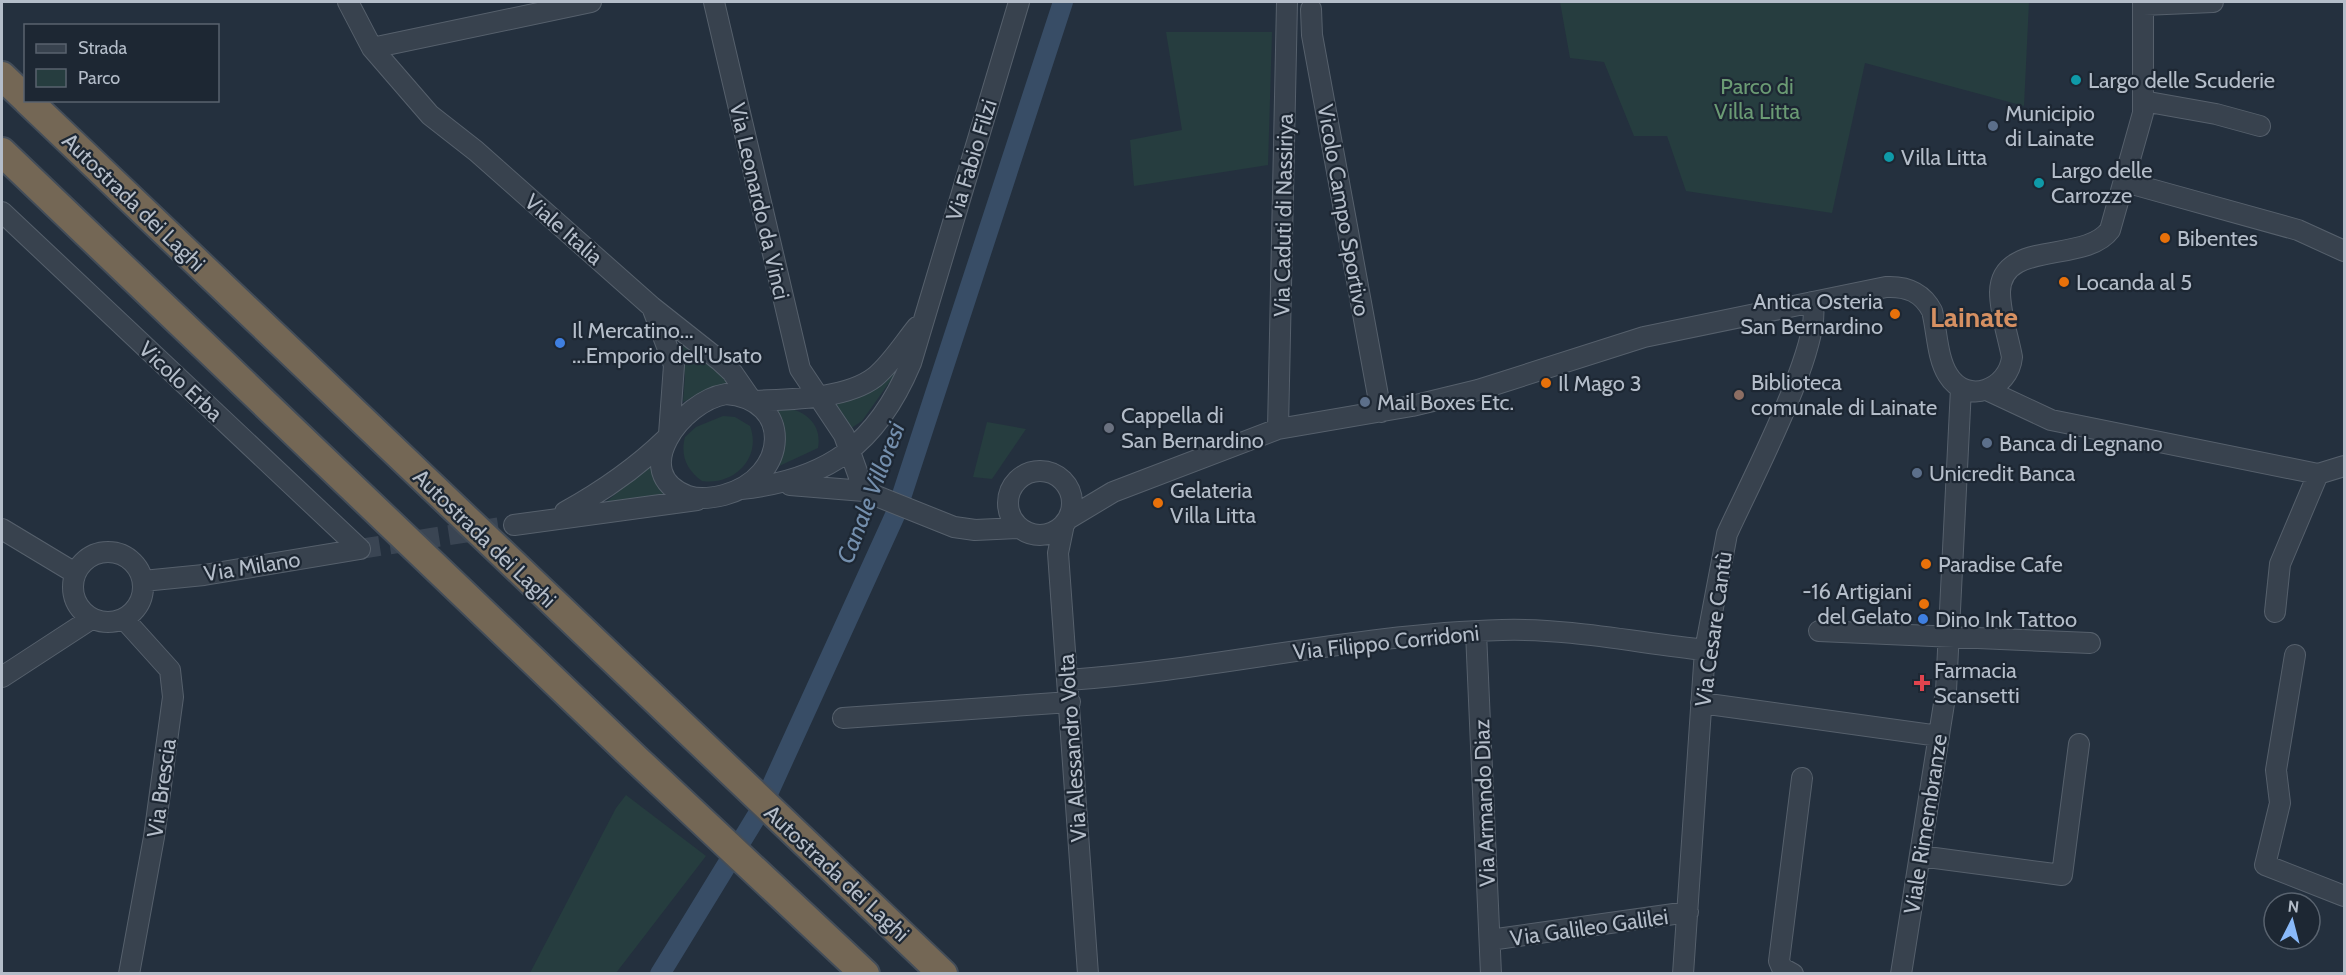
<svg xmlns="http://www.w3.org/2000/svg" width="2346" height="975" font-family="Cabin,sans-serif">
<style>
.green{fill:#263d3f}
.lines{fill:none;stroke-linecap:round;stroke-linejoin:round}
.canal{stroke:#384d66;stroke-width:20}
.minor-tunnel{stroke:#3a4553;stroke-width:20;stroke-dasharray:20 10;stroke-linecap:butt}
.minor-casing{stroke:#56606c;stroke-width:22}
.highway-casing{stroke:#434d59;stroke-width:32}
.minor{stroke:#38424e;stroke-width:20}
.highway{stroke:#746755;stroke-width:28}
.culture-dot{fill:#0f9aa8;stroke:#1d2733;stroke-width:2}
.service-dot{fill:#5c6f8a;stroke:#1d2733;stroke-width:2}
.food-dot{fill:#e8710a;stroke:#1d2733;stroke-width:2}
.shop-dot{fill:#3f7fe0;stroke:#1d2733;stroke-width:2}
.education-dot{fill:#8d6e63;stroke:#1d2733;stroke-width:2}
.worship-dot{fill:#6b7280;stroke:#1d2733;stroke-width:2}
.health-dot{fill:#e0444e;stroke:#1d2733;stroke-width:2}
.labels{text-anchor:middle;stroke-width:4.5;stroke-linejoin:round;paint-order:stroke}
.poi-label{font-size:22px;fill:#b4bdc9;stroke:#1d2733;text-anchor:start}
.park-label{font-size:22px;fill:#6b9b74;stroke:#1d2733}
.street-label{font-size:22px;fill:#b4bdc9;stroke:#1d2733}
.water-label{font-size:24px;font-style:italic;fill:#748fad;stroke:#1d2733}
.district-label{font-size:28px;font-weight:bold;fill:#d69062;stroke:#1d2733}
</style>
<rect width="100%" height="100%" fill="#24303e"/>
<!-- green -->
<path class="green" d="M1560,2H2029L2024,106L1865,63L1832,213L1686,191L1667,136H1634L1604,62L1570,58Z
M1166,32H1272L1268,165L1134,186L1130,140L1182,130Z
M679,337L734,385L704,392L683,402L685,376Z
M898,370L862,421L850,429L835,401C861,402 880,387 898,370Z
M787,408C808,412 822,426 818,448L777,467L782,432L776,409Z
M723,416L735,417L750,426C762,458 734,486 702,481C687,470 680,456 685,437L696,427Z
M987,422L1026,429L992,479L973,477Z
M653,463L669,493L606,502Z
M626,795L706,856L616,973H530L616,808Z"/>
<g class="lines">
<!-- canal -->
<path class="canal" d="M660,974L761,809L896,513L1063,2"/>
<!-- minor-tunnel -->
<path class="minor-tunnel" d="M360,549L514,525"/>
<!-- minor casing -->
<g class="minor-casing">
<path id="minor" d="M348,2L372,48L430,115L476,151L652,307L719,360L732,372L752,401
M714,2L800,369L844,435L864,491
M2143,5L2213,2
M1311,9L1312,35L1381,412
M372,48L591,2
M2143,101L2216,114L2260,126
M2125,182L2298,230L2344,251
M2,212L360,549
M652,307L674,365L669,434
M1989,391L2051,420L2318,474
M726,394C793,399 790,477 724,495C712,498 700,500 688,496C627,473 682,401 726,394Z
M752,401C788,399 845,400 875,377C891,364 904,343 917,327
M1278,429L1287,2
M1008 503a32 32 0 1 1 64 0a32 32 0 1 1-64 0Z
M2318,474L2344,466
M790,485L864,491L954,527L975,530L1019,528
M741,489C828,480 877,444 911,363L1019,2
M565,512C603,491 635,469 666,439
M1068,519L1113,492L1278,429L1412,406L1478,390L1644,337L1886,287C1907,286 1922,292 1932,311C1937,330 1937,358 1948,375C1967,406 2009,389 2012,357C2008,336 2000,313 2000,292C2001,239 2085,264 2110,230L2143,113V2
M1064,524L1058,553L1088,974
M514,525L697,500
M2,529L75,573
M73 587a35 35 0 1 1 70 0a35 35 0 1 1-70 0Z
M143,581L204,575L360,549
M2275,612L2280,564L2318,474
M124,619L170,670L173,697L154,837L129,974
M1819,631L2090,643
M1476,632L1491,974
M2295,655L2276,770L2280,803L2265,865L2344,896
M2,677L91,619
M1068,680C1213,670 1356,634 1502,630C1569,628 1638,643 1705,650
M1701,703L1939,736
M843,718L1070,702
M1920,856L2062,875L2079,744
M1490,940L1688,912
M1683,974L1705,650L1727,534C1746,491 1826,340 1812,302
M1793,974L1782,968L1779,961L1802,778
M1901,974L1946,691L1961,388"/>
</g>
<!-- highway casing -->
<g class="highway-casing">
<path id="highway" d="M2,76L26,99
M27,100L943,974
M2,152L636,759L865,974"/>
</g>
<!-- minor -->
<use href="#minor" class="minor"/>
<!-- highway -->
<use href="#highway" class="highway"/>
</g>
<!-- markers -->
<g class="culture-dot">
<circle cx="2076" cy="80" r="6"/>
<circle cx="1889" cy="157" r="6"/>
<circle cx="2039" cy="183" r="6"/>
</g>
<g class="service-dot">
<circle cx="1993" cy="126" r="6"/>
<circle cx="1365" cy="402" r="6"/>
<circle cx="1987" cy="443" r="6"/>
<circle cx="1917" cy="473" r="6"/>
</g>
<g class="food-dot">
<circle cx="2165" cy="238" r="6"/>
<circle cx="2064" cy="282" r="6"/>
<circle cx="1895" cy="314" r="6"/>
<circle cx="1546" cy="383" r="6"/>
<circle cx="1158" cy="503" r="6"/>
<circle cx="1926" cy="564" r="6"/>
<circle cx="1924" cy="604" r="6"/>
</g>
<g class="shop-dot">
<circle cx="560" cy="343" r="6"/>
<circle cx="1923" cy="619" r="6"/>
</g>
<circle class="education-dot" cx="1739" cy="395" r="6"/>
<circle class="worship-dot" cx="1109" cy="428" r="6"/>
<path class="health-dot" d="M1919 674h6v6h6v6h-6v6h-6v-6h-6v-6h6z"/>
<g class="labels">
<!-- poi labels -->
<g class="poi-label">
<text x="2088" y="88">Largo delle Scuderie</text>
<text x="2005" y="121">Municipio<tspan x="2005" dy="25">di Lainate</tspan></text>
<text x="1901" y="165">Villa Litta</text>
<text x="2051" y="178">Largo delle<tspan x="2051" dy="25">Carrozze</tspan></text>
<text x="2177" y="246">Bibentes</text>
<text x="2076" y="290">Locanda al 5</text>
<text x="1883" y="309" text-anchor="end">Antica Osteria<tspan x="1883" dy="25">San Bernardino</tspan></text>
<text x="572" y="338">Il Mercatino...<tspan x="572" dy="25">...Emporio dell'Usato</tspan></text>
<text x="1751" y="390">Biblioteca<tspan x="1751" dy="25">comunale di Lainate</tspan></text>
<text x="1558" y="391">Il Mago 3</text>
<text x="1377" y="410">Mail Boxes Etc.</text>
<text x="1121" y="423">Cappella di<tspan x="1121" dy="25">San Bernardino</tspan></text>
<text x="1999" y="451">Banca di Legnano</text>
<text x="1929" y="481">Unicredit Banca</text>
<text x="1170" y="498">Gelateria<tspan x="1170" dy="25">Villa Litta</tspan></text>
<text x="1938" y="572">Paradise Cafe</text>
<text x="1912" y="599" text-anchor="end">-16 Artigiani<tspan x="1912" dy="25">del Gelato</tspan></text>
<text x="1935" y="627">Dino Ink Tattoo</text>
<text x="1934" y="678">Farmacia<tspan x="1934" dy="25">Scansetti</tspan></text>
</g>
<!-- park labels -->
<g class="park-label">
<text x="1757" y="94">Parco di<tspan x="1757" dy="25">Villa Litta</tspan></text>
</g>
<!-- street labels -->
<g class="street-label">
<text transform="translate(971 160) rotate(-73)" y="8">Via Fabio Filzi</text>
<text transform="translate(760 201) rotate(77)" y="8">Via Leonardo da Vinci</text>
<text transform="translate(134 202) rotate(44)" y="8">Autostrada dei Laghi</text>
<text transform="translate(1344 210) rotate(80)" y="8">Vicolo Campo Sportivo</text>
<text transform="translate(1283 215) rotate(-89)" y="8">Via Caduti di Nassiriya</text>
<text transform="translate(564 229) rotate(41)" y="8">Viale Italia</text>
<text transform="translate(181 381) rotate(43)" y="8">Vicolo Erba</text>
<text transform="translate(485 538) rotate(44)" y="8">Autostrada dei Laghi</text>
<text transform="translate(252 566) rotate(-9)" y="8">Via Milano</text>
<text transform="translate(1713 629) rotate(-82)" y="8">Via Cesare Cantù</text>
<text transform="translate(1386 642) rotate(-6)" y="8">Via Filippo Corridoni</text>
<text transform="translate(1072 748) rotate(-94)" y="8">Via Alessandro Volta</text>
<text transform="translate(161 788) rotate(-82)" y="8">Via Brescia</text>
<text transform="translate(1484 803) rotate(-92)" y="8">Via Armando Diaz</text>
<text transform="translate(1925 824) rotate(-81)" y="8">Viale Rimembranze</text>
<text transform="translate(837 873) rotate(43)" y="8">Autostrada dei Laghi</text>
<text transform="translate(1589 927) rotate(-8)" y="8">Via Galileo Galilei</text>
</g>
<!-- water labels -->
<g class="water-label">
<text transform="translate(871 493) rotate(-69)" y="8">Canale Villoresi</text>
</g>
<!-- district labels -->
<g class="district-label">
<text x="1974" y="327">Lainate</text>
</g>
</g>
<!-- border -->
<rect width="2346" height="975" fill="none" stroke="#b4bdc9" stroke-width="6"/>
<!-- legend -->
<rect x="24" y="24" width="195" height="78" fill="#1d2733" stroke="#59636f" stroke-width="1.5"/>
<rect x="36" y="44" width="30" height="9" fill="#38424e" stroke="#59636f" stroke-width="1.5"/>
<text x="78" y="54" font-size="18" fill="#b4bdc9">Strada</text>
<rect x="36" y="69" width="30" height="18" fill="#263d3f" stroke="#59636f" stroke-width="1.5"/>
<text x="78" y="84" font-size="18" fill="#b4bdc9">Parco</text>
<!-- north arrow -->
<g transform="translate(2292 921) rotate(6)"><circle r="28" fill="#1d2733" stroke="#59636f" stroke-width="1.5"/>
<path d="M0-4.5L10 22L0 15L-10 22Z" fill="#89b9f9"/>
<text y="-9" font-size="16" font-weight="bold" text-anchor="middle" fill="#b4bdc9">N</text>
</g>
</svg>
